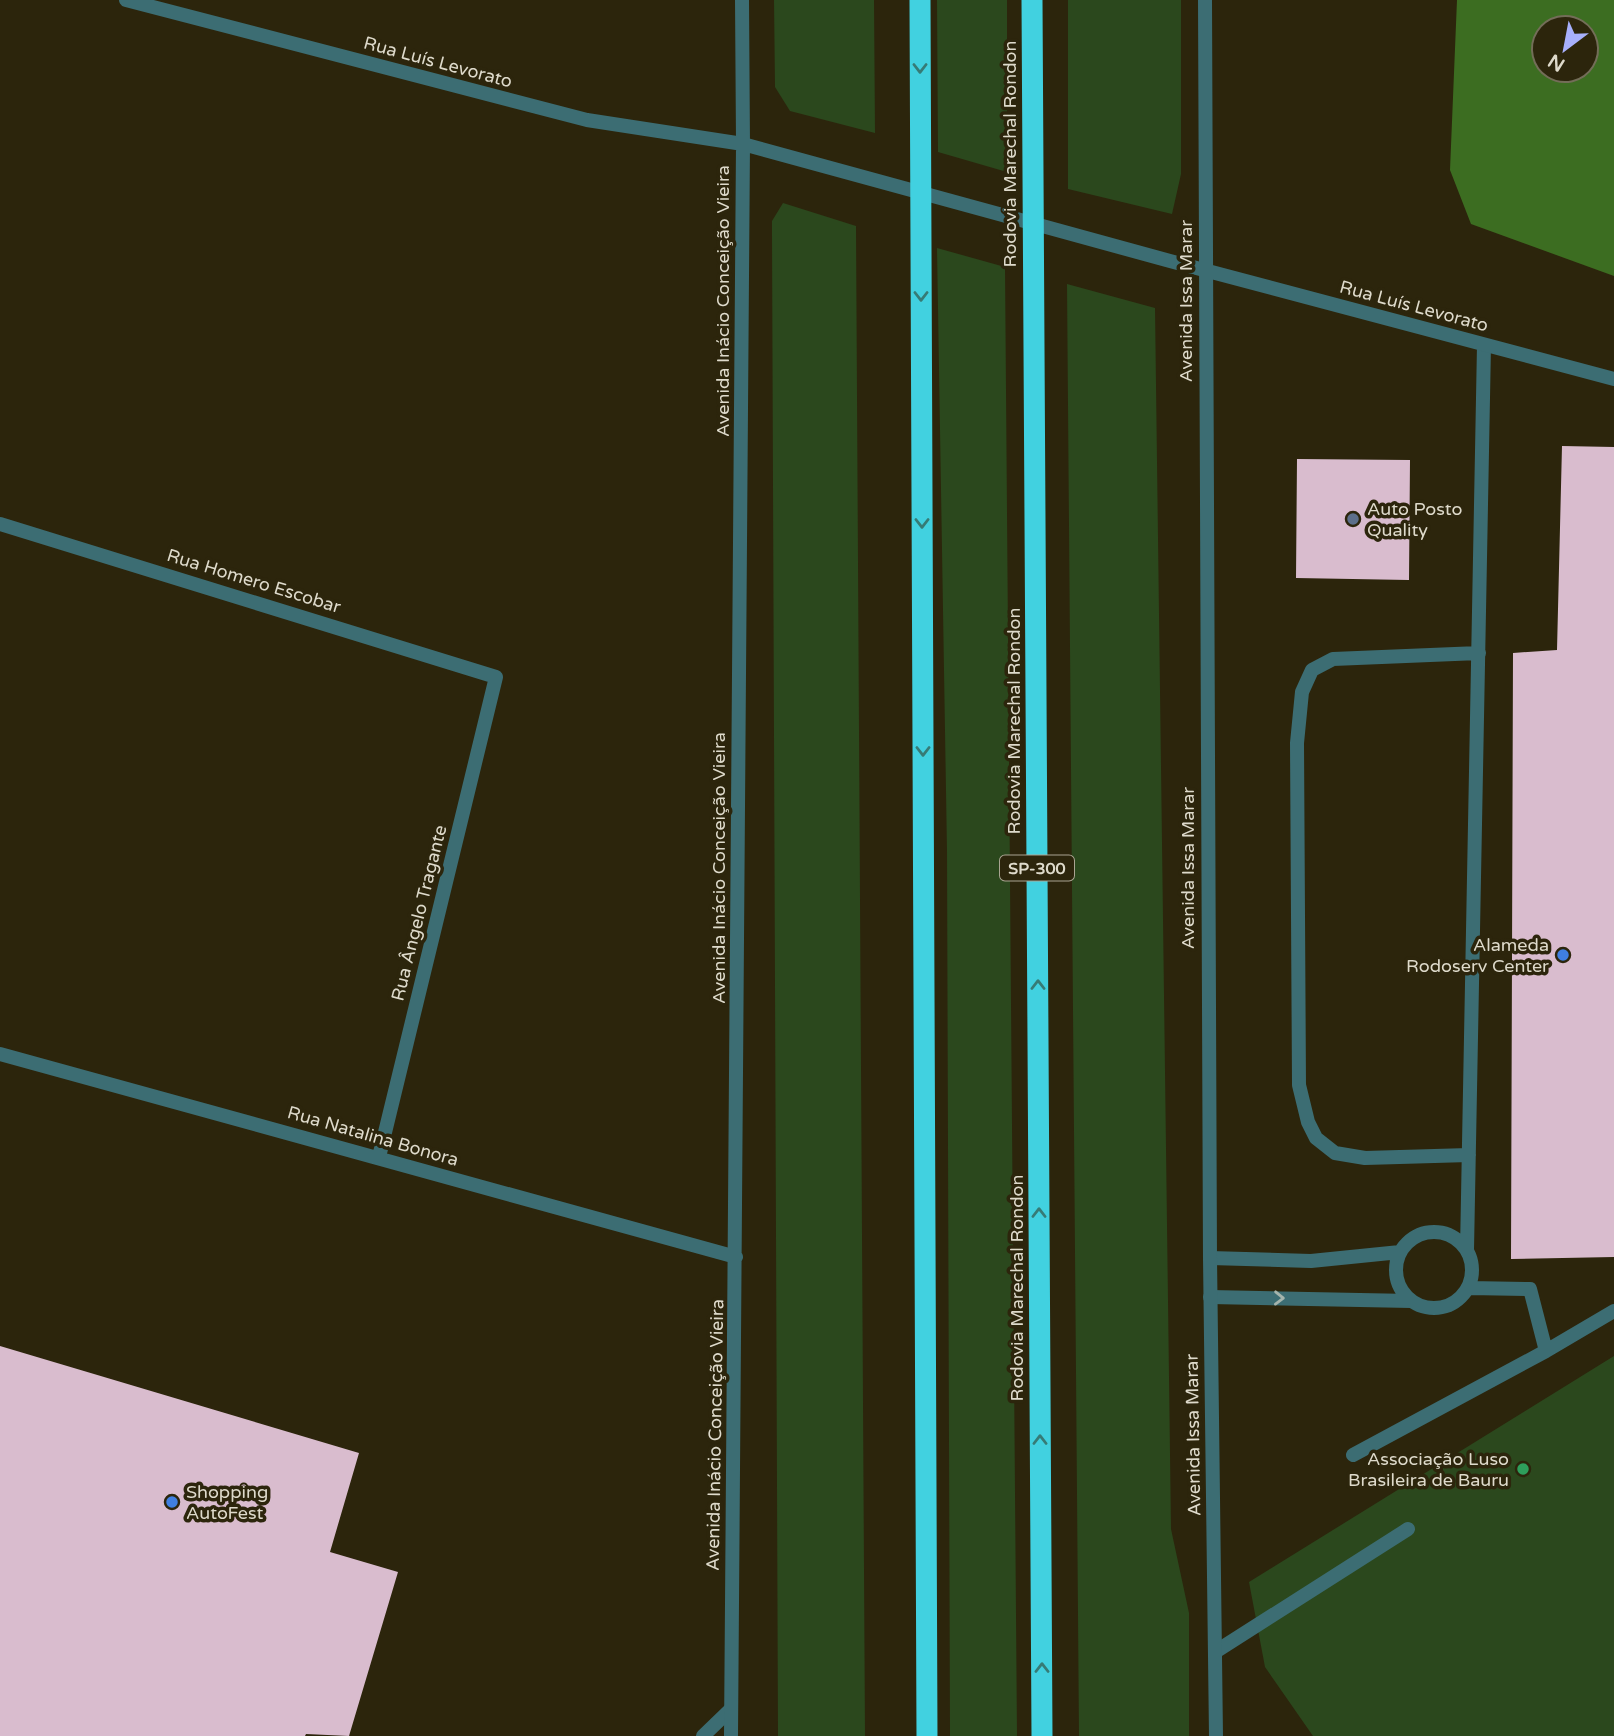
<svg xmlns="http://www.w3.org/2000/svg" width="1614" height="1736" font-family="'Varela Round',sans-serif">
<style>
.green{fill:#2b481d}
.forest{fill:#3c6d21;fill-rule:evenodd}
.building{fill:#d9bcce}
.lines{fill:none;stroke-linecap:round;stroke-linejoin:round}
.service{stroke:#3c6d73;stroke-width:14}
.minor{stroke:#3c6d73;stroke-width:14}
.motorway{stroke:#41d1e0;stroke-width:21}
.oneway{stroke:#367b76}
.oneway2{stroke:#a5b4ac}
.service-dot{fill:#5c6f8a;stroke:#2c250c;stroke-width:2.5}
.shop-dot{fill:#3f7fe0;stroke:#2c250c;stroke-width:2.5}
.leisure-dot{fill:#2e9e5b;stroke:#2c250c;stroke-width:2.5}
.labels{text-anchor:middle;stroke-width:7;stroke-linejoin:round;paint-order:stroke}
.shield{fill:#2c250c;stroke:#a9a492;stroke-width:2}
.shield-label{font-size:16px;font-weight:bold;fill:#dedacb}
.street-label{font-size:18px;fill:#dedacb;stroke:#2c250c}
.poi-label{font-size:18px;fill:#dedacb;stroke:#2c250c;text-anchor:start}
</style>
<rect width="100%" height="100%" fill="#2c250c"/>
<!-- green -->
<path class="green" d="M774,0H874L875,133L790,111L775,87Z
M937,0H1007V172L938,152Z
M1068,0H1181V174L1172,214L1068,189Z
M783,203L856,226L865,1736H778L772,235V221Z
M937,248L1005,267L1017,1736H950L947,851Z
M1067,284L1155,308L1171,1529L1189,1613V1736H1079Z
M1614,1356V1736H1313L1265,1667L1249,1582Z"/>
<!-- forest -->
<path class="forest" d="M1457,0H1614V276L1471,224L1450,170ZM1544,28H1586V70H1544Z"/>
<!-- building -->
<path class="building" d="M1562,446L1614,447V1257L1511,1259L1513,653L1557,650Z
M1297,459L1410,460L1409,580L1296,578Z
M0,1346L359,1453L330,1552L398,1572L349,1736L306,1734L305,1736H0Z"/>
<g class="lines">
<!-- service -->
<path class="service" d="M1469,1155L1365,1158L1335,1153L1316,1138L1308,1122L1299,1085L1297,743L1302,692L1312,670L1333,659L1479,653
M1396 1270a38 38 0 1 1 76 0a38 38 0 1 1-76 0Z
M1467,1250L1484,345
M1210,1258L1311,1261L1400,1252
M1210,1297L1411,1301
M1546,1351L1614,1311
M1353,1455L1546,1351L1530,1289L1469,1288
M1215,1652L1408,1529
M703,1736L731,1709"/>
<!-- minor -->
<path class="minor" d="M126,0L587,120L743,144L1170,261L1614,379
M1205,0L1210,1258L1216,1736
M0,524L496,677L379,1157
M0,1054L736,1257
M731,1736L743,144L742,0"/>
<!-- motorway -->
<path class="motorway" d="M920,0L927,1736
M1032,0L1042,1736"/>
</g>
<!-- one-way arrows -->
<defs><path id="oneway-chevron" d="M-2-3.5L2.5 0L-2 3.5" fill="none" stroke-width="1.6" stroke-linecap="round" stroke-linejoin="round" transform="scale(1.75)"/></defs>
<g class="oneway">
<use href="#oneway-chevron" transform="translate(920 68) rotate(90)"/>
<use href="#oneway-chevron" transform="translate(921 296) rotate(90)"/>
<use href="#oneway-chevron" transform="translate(922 523) rotate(90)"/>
<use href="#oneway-chevron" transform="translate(923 751) rotate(90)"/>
<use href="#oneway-chevron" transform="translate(1038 985) rotate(-90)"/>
<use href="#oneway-chevron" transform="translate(1039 1213) rotate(-90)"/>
<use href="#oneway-chevron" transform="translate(1040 1440) rotate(-90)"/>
<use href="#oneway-chevron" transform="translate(1042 1668) rotate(-90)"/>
</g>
<use class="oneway2" href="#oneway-chevron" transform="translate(1279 1298) rotate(1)"/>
<!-- markers -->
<circle class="service-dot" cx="1353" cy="519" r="7"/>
<g class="shop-dot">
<circle cx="1563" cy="955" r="7"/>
<circle cx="172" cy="1502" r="7"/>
</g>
<circle class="leisure-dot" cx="1523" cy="1469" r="7"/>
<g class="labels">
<!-- shield labels -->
<rect class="shield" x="1000" y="855.5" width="74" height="25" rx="5"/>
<g class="shield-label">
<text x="1037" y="874">SP-300</text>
</g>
<!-- street labels -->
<g class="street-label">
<text transform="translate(438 62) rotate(15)" y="6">Rua Luís Levorato</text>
<text transform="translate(1010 154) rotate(-90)" y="6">Rodovia Marechal Rondon</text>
<text transform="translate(723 301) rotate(-90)" y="6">Avenida Inácio Conceição Vieira</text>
<text transform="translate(1186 301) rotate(-90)" y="6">Avenida Issa Marar</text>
<text transform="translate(1414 306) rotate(15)" y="6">Rua Luís Levorato</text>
<text transform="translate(254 581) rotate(17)" y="6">Rua Homero Escobar</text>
<text transform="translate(1014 721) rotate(-90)" y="6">Rodovia Marechal Rondon</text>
<text transform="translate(719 868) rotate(-90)" y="6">Avenida Inácio Conceição Vieira</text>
<text transform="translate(1188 868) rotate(-90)" y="6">Avenida Issa Marar</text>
<text transform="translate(419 913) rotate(-76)" y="6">Rua Ângelo Tragante</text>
<text transform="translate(373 1136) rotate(16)" y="6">Rua Natalina Bonora</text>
<text transform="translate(1017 1288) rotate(-90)" y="6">Rodovia Marechal Rondon</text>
<text transform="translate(715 1435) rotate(-89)" y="6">Avenida Inácio Conceição Vieira</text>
<text transform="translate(1193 1435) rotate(-91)" y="6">Avenida Issa Marar</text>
</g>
<!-- poi labels -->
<g class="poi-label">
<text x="1367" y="515">Auto Posto<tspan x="1367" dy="21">Quality</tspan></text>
<text x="1549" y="951" text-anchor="end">Alameda<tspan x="1549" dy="21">Rodoserv Center</tspan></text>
<text x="1509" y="1465" text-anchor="end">Associação Luso<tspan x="1509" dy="21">Brasileira de Bauru</tspan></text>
<text x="186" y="1498">Shopping<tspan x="186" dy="21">AutoFest</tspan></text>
</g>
</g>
<!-- north arrow -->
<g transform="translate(1565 49) rotate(212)"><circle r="33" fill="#2c250c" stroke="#736d58" stroke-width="2"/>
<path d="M0-5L12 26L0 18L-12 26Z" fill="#a7b0fc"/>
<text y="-10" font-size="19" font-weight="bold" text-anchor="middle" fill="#dedacb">N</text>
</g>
</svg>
